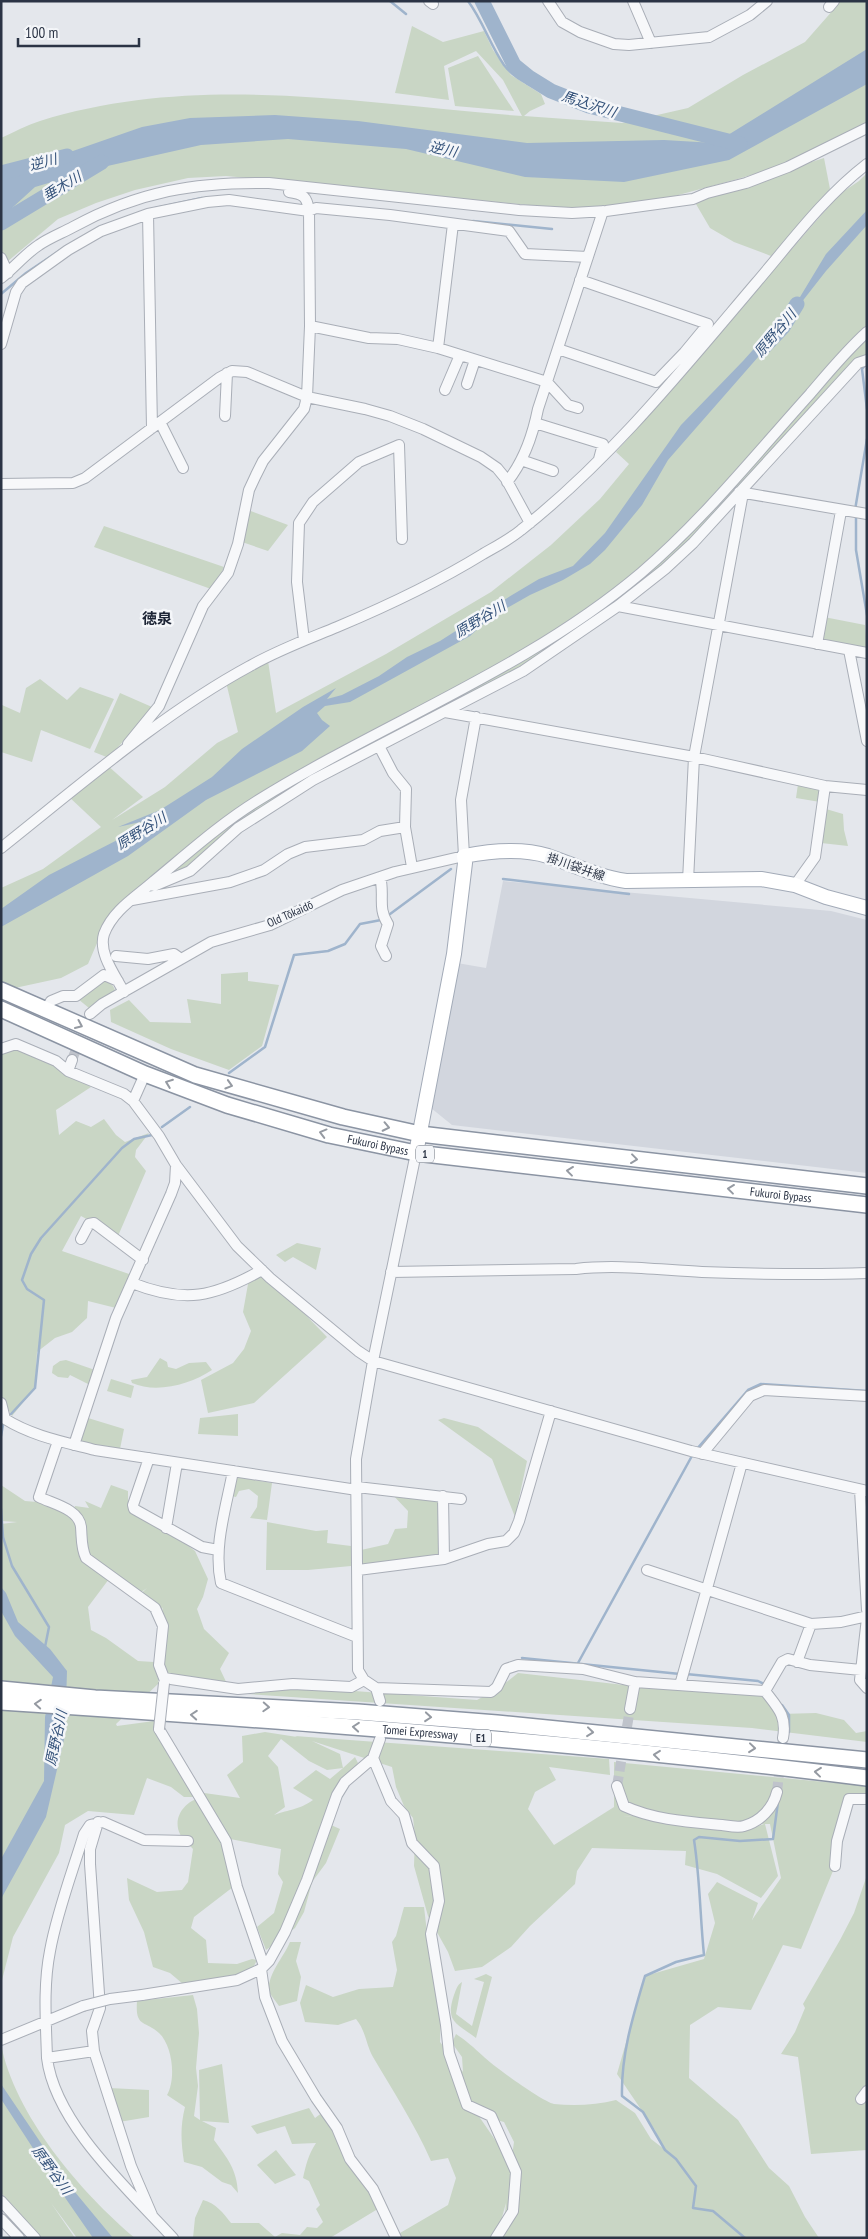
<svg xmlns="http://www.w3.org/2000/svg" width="868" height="2239" font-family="'PT Sans Narrow','Noto Sans JP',sans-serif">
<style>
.built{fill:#d2d6de}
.green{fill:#c9d6c5;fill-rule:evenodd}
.water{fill:#9fb4cc}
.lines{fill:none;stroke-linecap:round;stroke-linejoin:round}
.stream{stroke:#9fb4cc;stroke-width:2.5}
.river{stroke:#9fb4cc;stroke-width:15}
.minor-tunnel{stroke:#bfc3cb;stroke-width:10;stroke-dasharray:10 5;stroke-linecap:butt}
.minor-casing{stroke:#a9aeb7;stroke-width:12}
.major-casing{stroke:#a3abb8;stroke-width:16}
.highway-casing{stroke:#8b94a3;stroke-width:18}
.minor{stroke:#f7f8fa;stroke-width:10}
.major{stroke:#fff;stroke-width:14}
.highway{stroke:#fff;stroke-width:15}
.minor-bridge-casing{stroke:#a9aeb7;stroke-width:12;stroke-linecap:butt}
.minor-bridge{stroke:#f7f8fa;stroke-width:10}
.oneway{stroke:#959aa2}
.labels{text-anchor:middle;stroke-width:5;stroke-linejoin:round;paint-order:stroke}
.shield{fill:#f4f6f9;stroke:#676e7b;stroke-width:1}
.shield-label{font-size:11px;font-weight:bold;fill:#2b3445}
.street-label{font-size:12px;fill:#2b3445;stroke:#f4f6f9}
.water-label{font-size:14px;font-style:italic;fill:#34527a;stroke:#f4f6f9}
.quarter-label{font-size:15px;font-weight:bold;fill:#1d2536;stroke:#f4f6f9}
</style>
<rect width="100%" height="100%" fill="#e4e7ec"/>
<!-- built -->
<path class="built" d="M503,881L831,911L867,920V1173L452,1125L431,1108L457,963L486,968Z"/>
<!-- green -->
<path class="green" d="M841,1H867V128L765,171L734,180L671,197L580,210L270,180L226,176L188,178L135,190L96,203L58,219L1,267V138C14,132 27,125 40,121C199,72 360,104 522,116L503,80L476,51L444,66L449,100L395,93L412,26L443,42L484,31L493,50L511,75L541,94L545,104L530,111L524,116L622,123L688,108L743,75L805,42Z
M478,56L514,111L455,106L448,68Z
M824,158L830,189L771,256L734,242L710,228L693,199Z
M867,173V353L850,368L677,559L522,669L298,787L190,871L151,887L107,920L88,964L61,978L1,991V888L43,869L101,827L67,795L107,765L143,797L112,820L165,787L217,743L238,732L226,682L268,661L276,713L386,654L491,592L551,545L600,499L629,464L616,452C693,367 765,278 841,193L859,181Z
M248,510L288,525L268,551L242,542Z
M104,526L224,567L221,576L211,589L94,547Z
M824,617L865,625L867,648L821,640Z
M40,679L67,700L80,687L114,699L90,749L41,730L32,762L1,752L2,705L20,713L26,688Z
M120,693L152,707L109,758L94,752Z
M798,784L822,788L820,802L796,798Z
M826,809L843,814L844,830L848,846L821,843Z
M248,972V981L279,985L262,1046L229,1070L171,1049L111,1022L110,1010L129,1000L150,1022L191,1023L187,999L221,1004V974Z
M103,981C108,982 114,984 115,991C108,999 97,1000 89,1008L78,999Z
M14,1048L56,1067L91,1087L56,1110L59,1135L76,1121L91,1127L104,1119L116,1135L125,1142L149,1133L136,1150L135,1157L146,1171L118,1236L81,1216L62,1251L132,1275L120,1309L88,1301L87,1318L72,1332L55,1338L37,1352L35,1388L12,1416L1,1395V1053Z
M297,1243L321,1248L316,1270L293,1257L285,1262L276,1255Z
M263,1271L327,1337L254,1403L208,1413L201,1380L233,1363L244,1349L251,1331L243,1312L248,1284Z
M160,1358L167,1362L168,1367L176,1369L189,1363L206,1362L212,1370C191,1384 157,1394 132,1383L131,1380L147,1377Z
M66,1360L95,1370L90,1385L70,1375L68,1378L58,1377L52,1373L53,1366L60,1361Z
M111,1379L134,1386L131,1398L107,1391Z
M238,1414V1436L198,1434L200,1418Z
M88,1418L124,1429L120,1449L84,1443L80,1438Z
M444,1418L478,1427L527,1461L515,1517L492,1459L438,1420Z
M237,1477L272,1483L267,1520L250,1518L257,1507L258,1496L249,1489L239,1491L236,1497L231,1496Z
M1,1485L25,1501L37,1502L71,1516L75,1506L89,1508L85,1501L101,1508L111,1485L128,1491V1509L137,1493L133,1505L138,1517L178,1538L195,1551L208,1579L203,1597L197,1609L204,1629L229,1653L220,1669L229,1688L167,1683C162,1658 157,1633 163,1607L159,1615L138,1596L147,1588L137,1595L109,1579L88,1607L91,1630L106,1638L138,1661L154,1662L159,1683L116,1724L117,1726L154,1721L195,1797H184L171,1787L147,1778L134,1815L88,1811L65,1825L59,1853L13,1937L1,1984V1524L17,1522L1,1521Z
M390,1492L443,1499L444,1559L358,1570L361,1550L388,1544L395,1529L407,1528L408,1511Z
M267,1522L316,1531L328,1530L327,1543L351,1546V1566L308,1570H266Z
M518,1673L642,1687L765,1691L780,1714L816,1713L844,1720L856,1733L867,1731V1742L752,1728L247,1694L295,1689H327L477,1700L499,1688Z
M265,1732L297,1737L295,1736L609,1759L610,1775L549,1767L556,1780L535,1792L528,1809L554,1845L614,1807V1762L867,1786V1795L848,1794L839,1820L835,1866L801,1949L783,1945L751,2010L718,2007L690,2025L689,2078L738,2120L769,2168L789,2186L805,2217L819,2238H503L506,2203L497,2235L499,2238H402L400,2233L448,2205L456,2178L448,2158L431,2161C415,2125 393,2091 373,2057C366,2045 366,2031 356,2019L338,2025L305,2022L300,2003L306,1985L333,1997L359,1989L393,1987L397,1970L392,1942L396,1936L404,1907H424L430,1958L441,2006L440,2042L463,2072L462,2057L452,2043L456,2034C467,2041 474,2048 483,2056C493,2066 543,2102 554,2104C574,2106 597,2105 616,2100L635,2113L651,2139L664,2149L655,2130L617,2074L645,1976L704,1959L715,1923L708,1894L717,1882L758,1903L752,1920L781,1878L770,1824H765L778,1876L761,1898L717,1874L685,1865L686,1851L592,1848L577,1871L575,1884L530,1926L511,1947L482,1967L455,1971L448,1952L428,1916L414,1866L415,1836L413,1818L404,1806L396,1787L392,1767L312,1741L340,1754L343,1768L355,1757L358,1763L345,1782L331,1825L340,1829L326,1863L312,1882L304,1912L295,1928L266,1950L257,1927L274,1913L283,1882L278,1874L281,1849L225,1838L233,1887L194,1917L191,1928L206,1940L208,1963L237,1964L252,1959L257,1960L251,1972L236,1976L183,1984L170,1973L153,1967L144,1932L129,1900L127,1878L157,1892L182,1890L188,1882L193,1849C189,1844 182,1839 180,1834C172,1818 185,1801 200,1798L197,1792L240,1798L227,1775L243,1762L242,1736ZM281,1739L309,1761L327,1770L343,1768L330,1779L316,1770L293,1788L313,1800C299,1810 290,1809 274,1815L285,1807L278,1767L268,1756ZM654,1812L685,1817L764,1824L747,1830L647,1814L623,1817ZM478,2115L504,2122L514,2142L511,2163Z
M867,1875V2150L811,2154L798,2057L781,2054L795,2032L805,2008L803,2004L840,1940L854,1913Z
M290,1942H301L296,1961L301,1977L297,2001L279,2006L268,1991C270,1970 282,1960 290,1942Z
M486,1974L492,1977L476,2038C456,2023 445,2022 454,1995C456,1990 457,1985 462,1982L456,2014L472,2026L484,1982L474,1979Z
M193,1995L197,2009L199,2033L196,2068L198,2086L194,2116L200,2120L199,2070L222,2064L229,2123L202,2121L216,2128L214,2140C227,2158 237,2169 238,2193L231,2185L222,2182L202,2167L184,2162C181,2142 180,2127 185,2107L167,2095C176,2080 173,2046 159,2033C145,2020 135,2028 137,2001Z
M1,2044C14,2114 81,2193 135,2238H77L51,2203L75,2238H41L1,2193Z
M109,2088L149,2090V2117L119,2122Z
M309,2108L315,2118L323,2112L381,2207L330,2238H193L195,2218L203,2200C216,2203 223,2213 231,2223H259L275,2237L282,2233L300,2235L307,2227L317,2228L323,2222L316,2209L320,2205L309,2181L303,2178C306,2165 308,2155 316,2143L292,2144L285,2126L257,2134L251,2126Z
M276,2150L296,2175L275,2184L257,2165Z"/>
<!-- water -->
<path class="water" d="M867,49V84L729,160L624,182L525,177L406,149L288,139L201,145L103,167L35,187L1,218V176L142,127L190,118L275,115L358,121L527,143L664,140L715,143Z
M867,210V225L826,271L765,349L668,460L642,505L605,550L590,564L563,580L530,595L491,617L470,636L350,702L325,706L317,713L322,720L330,726L302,751L206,800L128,856L1,927V909L49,875L129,834L145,821L118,827L160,810L212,777L242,749L303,707L336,688L327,699L342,695L379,676L407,657L440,641L512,595L539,579L573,566L605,533L681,425L743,361L800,297L826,254Z
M1,1587L6,1593L18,1622L50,1649L67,1671L65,1735L46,1817L1,1899V1859L44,1781L45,1717L53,1677L15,1636L1,1611Z
M1,2084L70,2186L113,2238H93L66,2199L1,2099Z"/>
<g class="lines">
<!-- stream -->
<path class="stream" d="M390,1L406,14
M468,1C483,21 490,45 504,65C520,86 550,92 572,100
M151,209L202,198
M473,221L552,229
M1,294L26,273L62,249
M866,364L862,369L867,409
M855,510L867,439
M856,515V550L867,615
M503,879L629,894
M386,917L451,869
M229,1073L265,1047L294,955L328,951L345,944L360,924L381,920
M162,1127L190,1107
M11,1414L35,1388L44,1300L27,1289L22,1280L31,1254L41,1238L122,1148L134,1139L152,1135
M1,1436L3,1425
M696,1450L748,1390L761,1384L867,1391
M1,1509L3,1537L12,1566L49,1627L45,1647
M522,1658L680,1674
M578,1663L693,1454
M686,1674L758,1681L766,1685
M782,1705L789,1715V1732
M745,2238L713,2211L693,2208L696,2186L676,2159L665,2150L643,2112L622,2096C621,2054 633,2016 645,1976L676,1962L704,1955C700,1916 700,1878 694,1840L699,1837L740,1841L773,1839L778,1802"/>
<!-- river -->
<path class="river" d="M482,1L514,65L530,78L551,91L589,106L740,144
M1,173L67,156
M1,223L102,162
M764,347L783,327L797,304"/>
<!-- minor-tunnel -->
<path class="minor-tunnel" d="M72,1060L87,1021
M617,1786L630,1709
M777,1792L783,1738"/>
<!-- minor casing -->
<g class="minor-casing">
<path id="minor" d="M429,1L433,4
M548,1L562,22L580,32L614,44L629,45L709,37L750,15L767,1
M633,1L651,43
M829,7L834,1
M148,214L152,428
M1,258L8,273
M1,278C14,268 25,254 39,245C49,238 62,233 73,227C139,191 195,182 269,183L519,210L572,213L606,211L693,199L707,193L746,183L788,167L867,128
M310,326L369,338L398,339L438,348L547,382L568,405L578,408
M1,344L16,292L22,283L68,250L101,231L148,214L207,202L229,200L309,211L316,208L390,215L509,231L525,254L588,257
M438,348L453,224
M558,349L656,382L684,353L708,324L580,280
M467,384L475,360
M445,390L460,355
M225,416L227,373
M160,422L183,468
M535,423L603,444L599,459
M521,460L553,471
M507,482C524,461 533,434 538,409L603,211
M1,484L73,483L85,478L219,378L232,371L247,372L307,397L365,409L390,416L423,429L481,457L497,468L506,479L530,523
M739,492L867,514
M618,606L867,653
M304,640L297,582L299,523L313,502L359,462L399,445L402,539
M817,644L841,511
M849,650L867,741
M445,712L694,757L825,786L867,790
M128,744L159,706L203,606L228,573L238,544L249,490L256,475L263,461L304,409L307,397L310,326L309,211C307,196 303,194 289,192
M379,746L393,773L406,789L405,827L412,867
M1,848C79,786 163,713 250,666C278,650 308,639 337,627C387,606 436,583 483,554C495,547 509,540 521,530C610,460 683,369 756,283C791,242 824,197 867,164
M380,877C385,894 377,908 388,924L381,946L386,956
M688,881L694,757L743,493
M795,885L815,857L825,786
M154,886L190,871L238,828L313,780L523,671L618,606L665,569L693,543L858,363L867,360
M132,900L230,882L264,870L288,854L305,847L363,840L380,831L405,827
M116,956L148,959L174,954L181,959
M124,992C115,975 98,953 104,934C113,910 136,897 154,881C188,853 220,824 257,801C384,722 526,670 641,573C703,520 755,455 810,394C828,373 846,351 867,332
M46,1010L51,1001L63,996H76L104,975L118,981
M90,1014L102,1004L211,942L270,925L342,890L395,872L464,856L461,800L476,717
M1,1049L16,1044L56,1061L68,1071L124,1094L133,1101L159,1136L176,1165L237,1246L270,1278L358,1351L373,1361L691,1451L867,1491
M68,1071L72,1060
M133,1101L145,1074
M81,1239L89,1224L94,1223L143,1260
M391,1272L576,1269C618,1264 660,1270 702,1272C757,1274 812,1275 867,1273
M132,1283C185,1304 214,1297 262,1270
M1,1403L5,1419C32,1436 64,1442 95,1450L357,1490
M58,1441L39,1497C53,1504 79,1509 81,1527C82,1539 81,1548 86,1558L155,1608L163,1626L159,1665L164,1678L238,1689L293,1684L351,1687L364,1680
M74,1445L116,1318L171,1194L175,1183L176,1165
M702,1454L750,1396L764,1390L867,1396
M149,1458L133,1505L134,1509L202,1547L218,1550
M233,1471C226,1508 213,1547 221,1583L357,1637
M357,1487L461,1499
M860,1490L867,1610
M443,1496L444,1559
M166,1528L177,1463
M358,1570L444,1559L488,1544L506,1541L514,1533L519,1521L551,1411
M647,1570L811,1624L841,1622L867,1616
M867,1618L860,1680L867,1688
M797,1662L811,1624
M680,1685L742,1463
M376,1688L491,1692L497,1687L506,1669L518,1665L583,1669L635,1682L765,1691C778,1708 787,1716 783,1738
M765,1691L782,1662L788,1659L810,1665L861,1670
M380,1701L376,1688L364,1680L358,1670L356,1459L373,1361L416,1153
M630,1709L635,1682
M159,1729L226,1841L237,1887L264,1966
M373,1758L391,1801L404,1815L412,1843L434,1866L439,1901L431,1934L446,2025L449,2053L467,2105L491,2116L516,2172L513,2211L496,2238
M617,1786L624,1806C654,1820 689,1822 722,1825C729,1826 738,1828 744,1826C761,1821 773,1808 777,1792
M98,1822L90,1849V1864L100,2008L92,2031L94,2051L131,2166L152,2215
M835,1866L837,1841L849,1799H867
M261,1969L265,1997L282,2041L316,2098L337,2128L350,2159L373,2189L396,2238
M142,1995L237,1980L261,1969L269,1961L285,1932L307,1880L337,1795L345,1782L373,1758L380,1739
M1,2040L83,2006
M94,2051L47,2058C46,2023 43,1986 50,1951C57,1912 72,1873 84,1834L90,1825L103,1822L144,1840L188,1841
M47,2058C55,2124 130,2191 173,2238
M861,2099L867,2091
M1,2201L35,2238
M1,2219L19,2238"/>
</g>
<!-- major casing -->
<g class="major-casing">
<path id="major" d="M416,1153L454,954L465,863L464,856C490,851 522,848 548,856C574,865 599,877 626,881L761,879L795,885L826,897L867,908"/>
</g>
<!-- highway casing -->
<g class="highway-casing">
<g id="highway">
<path d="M1,990L195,1075L343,1117L420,1134L867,1186"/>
<path id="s1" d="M1,1009L145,1074L227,1105L329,1135L416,1153L867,1205"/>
<path d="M1,1689L95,1698L358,1712L497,1723L867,1760"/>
<path id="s2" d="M1,1702C290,1721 579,1742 867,1778"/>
</g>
</g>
<!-- minor -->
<use href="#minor" class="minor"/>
<!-- major -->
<use href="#major" class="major"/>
<!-- highway -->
<use href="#highway" class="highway"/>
<!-- minor-bridge casing -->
<g class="minor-bridge-casing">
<path id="minor-bridge" d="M159,1729L164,1683
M83,2006L110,1999L142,1995"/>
</g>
<!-- minor-bridge -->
<use href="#minor-bridge" class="minor-bridge"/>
</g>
<!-- one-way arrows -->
<defs><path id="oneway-chevron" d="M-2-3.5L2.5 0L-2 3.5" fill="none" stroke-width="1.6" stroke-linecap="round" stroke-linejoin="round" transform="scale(1.25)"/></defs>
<g class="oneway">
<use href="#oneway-chevron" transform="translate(79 1025) rotate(24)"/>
<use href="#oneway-chevron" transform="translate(169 1083) rotate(-159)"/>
<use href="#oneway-chevron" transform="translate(229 1085) rotate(17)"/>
<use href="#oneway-chevron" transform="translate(386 1127) rotate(12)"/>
<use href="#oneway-chevron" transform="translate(323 1133) rotate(-165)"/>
<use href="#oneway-chevron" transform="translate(634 1159) rotate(7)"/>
<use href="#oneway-chevron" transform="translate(570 1171) rotate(-173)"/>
<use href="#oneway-chevron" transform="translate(731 1189) rotate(-173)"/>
<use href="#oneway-chevron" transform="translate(38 1704) rotate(-176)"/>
<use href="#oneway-chevron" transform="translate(266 1707) rotate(3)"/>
<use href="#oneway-chevron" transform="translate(194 1715) rotate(-176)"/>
<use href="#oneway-chevron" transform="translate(428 1717) rotate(5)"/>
<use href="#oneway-chevron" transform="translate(356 1727) rotate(-175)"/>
<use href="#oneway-chevron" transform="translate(590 1732) rotate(6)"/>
<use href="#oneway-chevron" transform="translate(752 1748) rotate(6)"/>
<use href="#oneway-chevron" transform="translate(657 1755) rotate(-174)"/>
<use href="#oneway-chevron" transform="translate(818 1772) rotate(-174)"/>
</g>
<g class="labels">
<!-- shield labels -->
<g class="shield">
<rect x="416" y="1145.5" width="18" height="17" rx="4"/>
<rect x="471" y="1729.5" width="20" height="17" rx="4"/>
</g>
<g class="shield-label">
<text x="425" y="1158">1</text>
<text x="481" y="1742">E1</text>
</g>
<!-- street labels -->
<g class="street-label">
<text transform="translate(576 867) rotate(19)" y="4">掛川袋井線</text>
<text transform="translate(290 914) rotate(-24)" y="4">Old Tōkaidō</text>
<text dy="4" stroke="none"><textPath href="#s1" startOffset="402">Fukuroi Bypass</textPath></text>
<text dy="4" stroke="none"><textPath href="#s1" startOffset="808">Fukuroi Bypass</textPath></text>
<text dy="4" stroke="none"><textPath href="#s2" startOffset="420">Tomei Expressway</textPath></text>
</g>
<!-- water labels -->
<g class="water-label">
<text transform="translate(589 104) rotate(18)" y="5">馬込沢川</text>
<text transform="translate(443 149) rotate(12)" y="5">逆川</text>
<text transform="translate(43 162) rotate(-15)" y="5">逆川</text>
<text transform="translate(62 186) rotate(-31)" y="5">垂木川</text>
<text transform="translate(775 333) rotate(-50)" y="5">原野谷川</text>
<text transform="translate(480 619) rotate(-31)" y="5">原野谷川</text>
<text transform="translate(141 831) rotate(-32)" y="5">原野谷川</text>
<text transform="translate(56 1738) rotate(-78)" y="5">原野谷川</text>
<text transform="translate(52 2170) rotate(54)" y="5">原野谷川</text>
</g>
<!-- quarter labels -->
<g class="quarter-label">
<text x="157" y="624">徳泉</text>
</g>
</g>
<!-- border -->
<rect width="868" height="2239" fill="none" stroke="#2b3445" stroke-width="5"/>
<!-- scale -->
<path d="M18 38v8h121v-8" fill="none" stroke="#2b3445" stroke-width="2.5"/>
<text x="25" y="38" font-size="15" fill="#2b3445" stroke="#f4f6f9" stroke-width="4" paint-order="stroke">100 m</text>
</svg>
